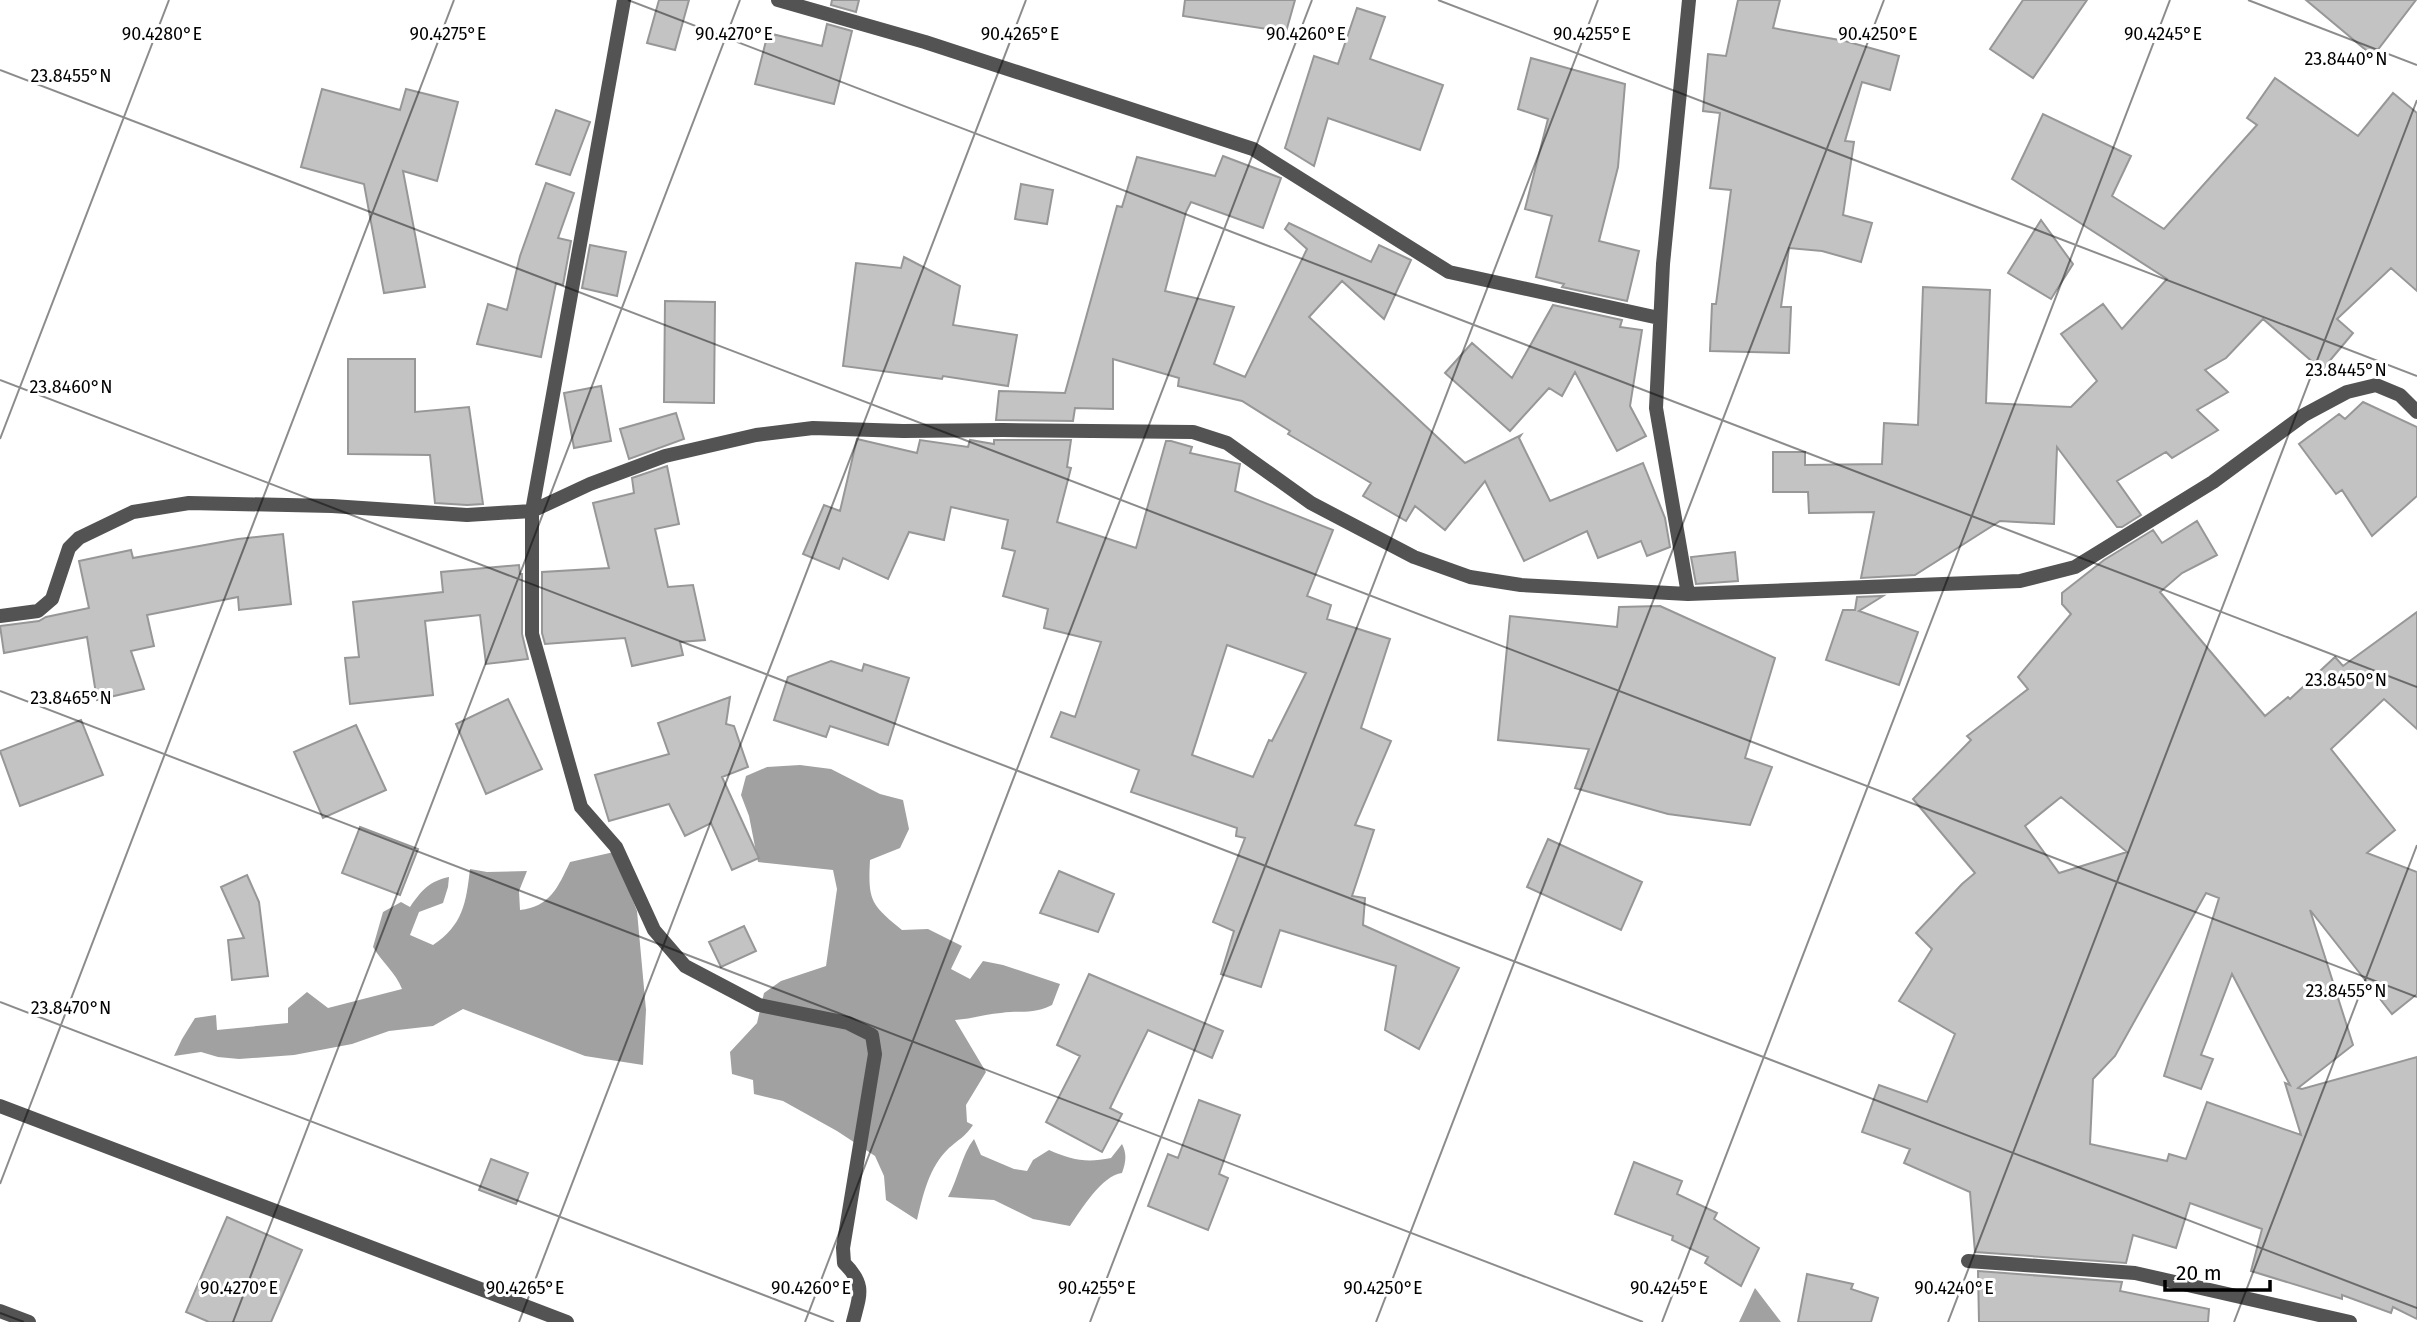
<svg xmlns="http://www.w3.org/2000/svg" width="2417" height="1322" font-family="'Fira Sans',sans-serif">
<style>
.water{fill:#a1a1a1}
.building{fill:#c3c3c3;stroke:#979797;stroke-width:2;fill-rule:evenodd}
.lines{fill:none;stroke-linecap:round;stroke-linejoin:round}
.street{stroke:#535353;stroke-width:14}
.ticks{fill:none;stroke:#000;stroke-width:2;stroke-opacity:0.45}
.ticks-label{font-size:18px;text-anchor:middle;fill:#000;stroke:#fff;stroke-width:6;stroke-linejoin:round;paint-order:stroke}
</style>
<rect width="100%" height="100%" fill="#fff"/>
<!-- water -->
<path class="water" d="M800,765L831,769L880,794L903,800L909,829L900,848L870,860C868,900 870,904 902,930L928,929L962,946L951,969L970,979L983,961L1003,965L1060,984L1052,1005C1031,1015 1023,1010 1001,1013C986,1014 971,1019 955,1020L986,1072L966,1105L967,1122L973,1125C966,1136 958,1140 949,1148C929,1167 923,1195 917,1220L886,1200L884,1176L875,1156L837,1131L783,1101L754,1094L753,1080L732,1074L730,1052L757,1023L764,993L781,981L826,966L837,889L833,870L758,862L749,816L741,795L746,776L767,767Z
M614,852L637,911L646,1010L643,1065L585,1056L463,1009L433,1026L389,1031L352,1044L294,1055L239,1059L218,1057L201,1052L174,1056L182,1039L195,1018L216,1015L217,1030L288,1023V1008L307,992L328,1008L402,989C396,973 382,962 373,947L383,912L401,902L410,907C421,891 429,881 449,877L448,887L443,903L419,912L410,935L433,945C463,925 466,903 470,869L487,872L527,871L519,891L520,910C550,907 558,887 570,862Z
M974,1139L981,1155L1014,1169L1027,1171L1033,1160L1049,1150C1072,1160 1086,1163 1111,1158L1122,1144C1127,1154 1126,1162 1122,1173C1102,1175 1081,1210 1070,1226L1033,1219L994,1200L948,1197C958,1179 962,1154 974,1139Z
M1755,1288L1781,1322H1739Z"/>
<!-- building -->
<path class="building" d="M659,0H689L675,50L647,43Z
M832,0H859L856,12L831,5Z
M1185,0H1295L1286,32L1183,16Z
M1738,0H1780L1773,28L1845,41L1899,56L1890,90L1862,82L1845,141L1854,142L1843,215L1872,223L1861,262L1822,251L1789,248L1781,307H1791L1789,353L1710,351L1712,304H1716L1731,190L1710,188L1720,113L1703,111L1708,54L1726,56Z
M2023,0H2087L2033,78L1990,49Z
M2306,0H2416L2373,56Z
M1357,8L1385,17L1370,59L1443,85L1420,150L1328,118L1314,166L1285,148L1314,56L1338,64Z
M827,24L852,31L834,104L755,84L768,33L822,46Z
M1531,58L1625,84L1618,167L1599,241L1639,251L1627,301L1562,287L1564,284L1536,277L1552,216L1525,209L1548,119L1518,109Z
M2275,78L2358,136L2393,93L2417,113V291L2391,268L2337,319L2353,333L2322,370L2263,319L2226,358L2205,370L2228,392L2197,410L2218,430L2172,458L2166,452L2117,481L2141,515L2122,527H2117L2057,447L2054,524L2000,521L1915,575L1861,578L1874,512L1809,513L1808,492H1773V452H1805V465L1882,464L1884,423L1918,425L1923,287L1990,290L1986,403L2071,407L2097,381L2061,334L2103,304L2122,329L2167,279L2012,179L2043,114L2131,156L2112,196L2164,229L2257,125L2247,118Z
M322,89L400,110L406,89L458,102L437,181L403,171L425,287L384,293L364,184L301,167Z
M556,110L590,122L570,175L536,164Z
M1223,156L1281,178L1263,228L1191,202L1186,212L1165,291L1234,307L1214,364L1245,377L1307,249L1285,229L1289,223L1371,262L1379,245L1411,260L1384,319L1342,281L1309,317L1465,463L1521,435L1519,438L1550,501L1643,463L1665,518L1670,547L1647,556L1641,541L1598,558L1587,531L1524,561L1485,481L1445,530L1415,506L1406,521L1363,496L1371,483L1288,434L1290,431L1242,401L1178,386L1179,378L1113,359V409L1075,408L1073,421L996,420L999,391L1065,393L1117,206L1122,207L1137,157L1215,176Z
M546,183L574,193L558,238L571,241L563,285L556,283L541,357L477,344L488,304L507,310L520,256Z
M1021,184L1053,190L1047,224L1015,219Z
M2041,220L2073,264L2051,299L2008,273Z
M590,245L626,252L617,296L582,288Z
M904,257L960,286L953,325L1017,335L1008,386L943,376L942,379L843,366L856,263L901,268Z
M665,301L715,302L714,403L664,402Z
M1553,305L1622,320L1620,327L1642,330L1630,406L1646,436L1617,451L1575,372L1562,396L1549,388L1510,431L1445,373L1472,343L1512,378Z
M348,359H415V412L469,407L483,504L467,505L435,503L430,455L348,454Z
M601,386L611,441L574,448L564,393Z
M2363,402L2417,427V496L2372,536L2342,490L2336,494L2299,444L2339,414L2345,419Z
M676,413L684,439L629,459L620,429Z
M857,439L917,453L920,440L968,447L970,440L994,444V440H1071L1067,467L1071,468L1057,522L1136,548L1166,441H1171L1192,447L1190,453L1240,464L1235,491L1333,530L1307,596L1331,605L1327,619L1390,639L1361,728L1391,741L1355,825L1374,830L1352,896L1365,898L1363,925L1459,968L1419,1049L1385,1030L1396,966L1280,930L1261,987L1221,974L1234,931L1213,922L1245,838L1236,836L1237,828L1131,792L1139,770L1051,737L1061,712L1075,717L1101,642L1044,628L1048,609L1003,596L1015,551L1002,548L1008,520L951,507L944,540L909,532L888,579L843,558L839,569L803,554L824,505L840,511ZM1227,645L1306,673L1272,741L1269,740L1253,777L1192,755Z
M667,466L679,524L655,529L668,587L693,585L705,640L680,642L683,655L632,666L625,638L545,644L542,633V572L609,568L593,503L634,493L632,478Z
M2197,521L2217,555L2182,573L2160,592L2265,716L2288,697L2290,699L2335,657L2343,666L2417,612V729L2384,699L2331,749L2395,830L2367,853L2417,872V994L2392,1014L2310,910L2353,1045L2298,1088L2302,1089L2417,1057V1319L2393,1307L2391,1313L2342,1295V1299L2251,1271L2262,1229L2190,1203L2176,1248L2133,1235L2126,1263L1975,1252L1970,1192L1904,1163L1910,1149L1862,1132L1879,1085L1927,1102L1955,1034L1899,1001L1932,949L1916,933L1962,884L1975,873L1913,799L1971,740L1967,736L2028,689L2018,677L2071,614L2062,604V593L2104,560L2153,530L2162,543ZM2061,797L2127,852L2059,873L2025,826ZM2206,893L2219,898L2164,1076L2201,1089L2213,1059L2201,1055L2232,974L2290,1085L2285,1083L2301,1135L2207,1102L2186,1159L2169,1154L2167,1161L2090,1144L2093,1079L2115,1056Z
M283,534L291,604L239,610L238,597L147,615L154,646L131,651L144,689L97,700L87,637L4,653L0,626L39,621L46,617L89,608L79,561L131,550L133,558L238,539Z
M1735,552L1738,581L1696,584L1691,557Z
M519,565L520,574H522V634L528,659L486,664L480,615L425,621L433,695L350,704L345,658L359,657L353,602L443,592L441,572Z
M1883,596L1859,611L1918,632L1899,685L1826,660L1843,610H1855L1857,597Z
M1660,606L1775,658L1745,758L1772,767L1750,825L1668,814L1575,788L1589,749L1498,740L1510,616L1617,627L1619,607Z
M831,661L862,671L864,664L909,678L888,745L830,726L826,737L774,720L788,677Z
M730,697L726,724L734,726L748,767L722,777L759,858L732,870L711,823L685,836L669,804L609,821L595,775L669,754L658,723Z
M508,699L542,769L486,794L456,724Z
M81,720L103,775L20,806L0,751Z
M356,725L386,790L323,818L294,752Z
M360,827L418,849L400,895L342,873Z
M1548,839L1642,882L1621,930L1527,887Z
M1059,871L1114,894L1098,932L1040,913Z
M247,875L259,902L268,976L232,980L228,940L244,938L221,887Z
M744,926L756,951L721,967L709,942Z
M1089,974L1223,1031L1212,1058L1148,1030L1110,1108L1122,1114L1102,1152L1046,1122L1080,1056L1057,1045Z
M1199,1100L1240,1115L1219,1174L1228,1178L1208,1230L1148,1206L1168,1154L1178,1158Z
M491,1159L528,1173L516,1204L479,1190Z
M1634,1162L1682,1181L1677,1194L1717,1213L1714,1219L1759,1248L1741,1286L1705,1263L1708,1257L1672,1240L1673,1236L1615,1214Z
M227,1217L302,1250L271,1322H209L186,1312Z
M1978,1271L2122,1282L2120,1291L2209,1309L2208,1322H1979Z
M1807,1274L1853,1284L1851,1289L1878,1298L1871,1322H1798Z"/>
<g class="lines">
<!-- street -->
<path class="street" d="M624,0L532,511V634L581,807L616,847L654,930L685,966L759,1005L848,1023L872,1035L875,1054L843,1248L844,1263C866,1285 860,1294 853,1322
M778,0L925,42L1253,149L1449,272L1659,318
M1688,594L1656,408L1663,264L1689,0
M0,616L38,611L52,599L69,548L79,538L133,512L189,503L332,506L467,515L532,511L590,484L665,456L756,435L813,428L903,431L1003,430L1193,432L1227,443L1311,503L1414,557L1470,577L1521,585L1688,594L2020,581L2075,567L2213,482L2304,415L2347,392L2376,385L2400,395L2417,412
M0,1106L567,1322
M1968,1261L2135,1273L2350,1322
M0,1311L29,1322"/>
</g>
<!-- ticks -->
<path class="ticks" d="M628,0L2417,687M1438,0L2417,376M2248,0L2417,65M0,70L2417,997M0,380L2417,1308M0,439L169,0M0,691L1643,1322M0,1002L834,1322M0,1184L454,0M0,1313L24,1322M233,1322L740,0M519,1322L1026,0M805,1322L1312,0M1090,1322L1598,0M1376,1322L1884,0M1662,1322L2170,0M1948,1322L2417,100M2234,1322L2417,845"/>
<g class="ticks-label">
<text x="162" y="40">90.4280°E</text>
<text x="734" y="40">90.4270°E</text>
<text x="2163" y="40">90.4245°E</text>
<text x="448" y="40">90.4275°E</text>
<text x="1020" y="40">90.4265°E</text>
<text x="1306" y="40">90.4260°E</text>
<text x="1592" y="40">90.4255°E</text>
<text x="1878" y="40">90.4250°E</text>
<text x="2346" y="65">23.8440°N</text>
<text x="71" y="82">23.8455°N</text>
<text x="2346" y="376">23.8445°N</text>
<text x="71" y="393">23.8460°N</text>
<text x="2346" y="686">23.8450°N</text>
<text x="71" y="704">23.8465°N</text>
<text x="2346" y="997">23.8455°N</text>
<text x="71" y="1014">23.8470°N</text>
<text x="239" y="1294">90.4270°E</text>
<text x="525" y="1294">90.4265°E</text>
<text x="811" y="1294">90.4260°E</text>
<text x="1097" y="1294">90.4255°E</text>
<text x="1383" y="1294">90.4250°E</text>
<text x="1669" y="1294">90.4245°E</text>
<text x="1954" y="1294">90.4240°E</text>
</g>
<!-- scale -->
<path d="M2165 1280v10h105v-10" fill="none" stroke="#000000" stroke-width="3.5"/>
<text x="2176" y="1280" font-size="21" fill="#000000" stroke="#ffffff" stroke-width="5" paint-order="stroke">20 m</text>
</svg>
